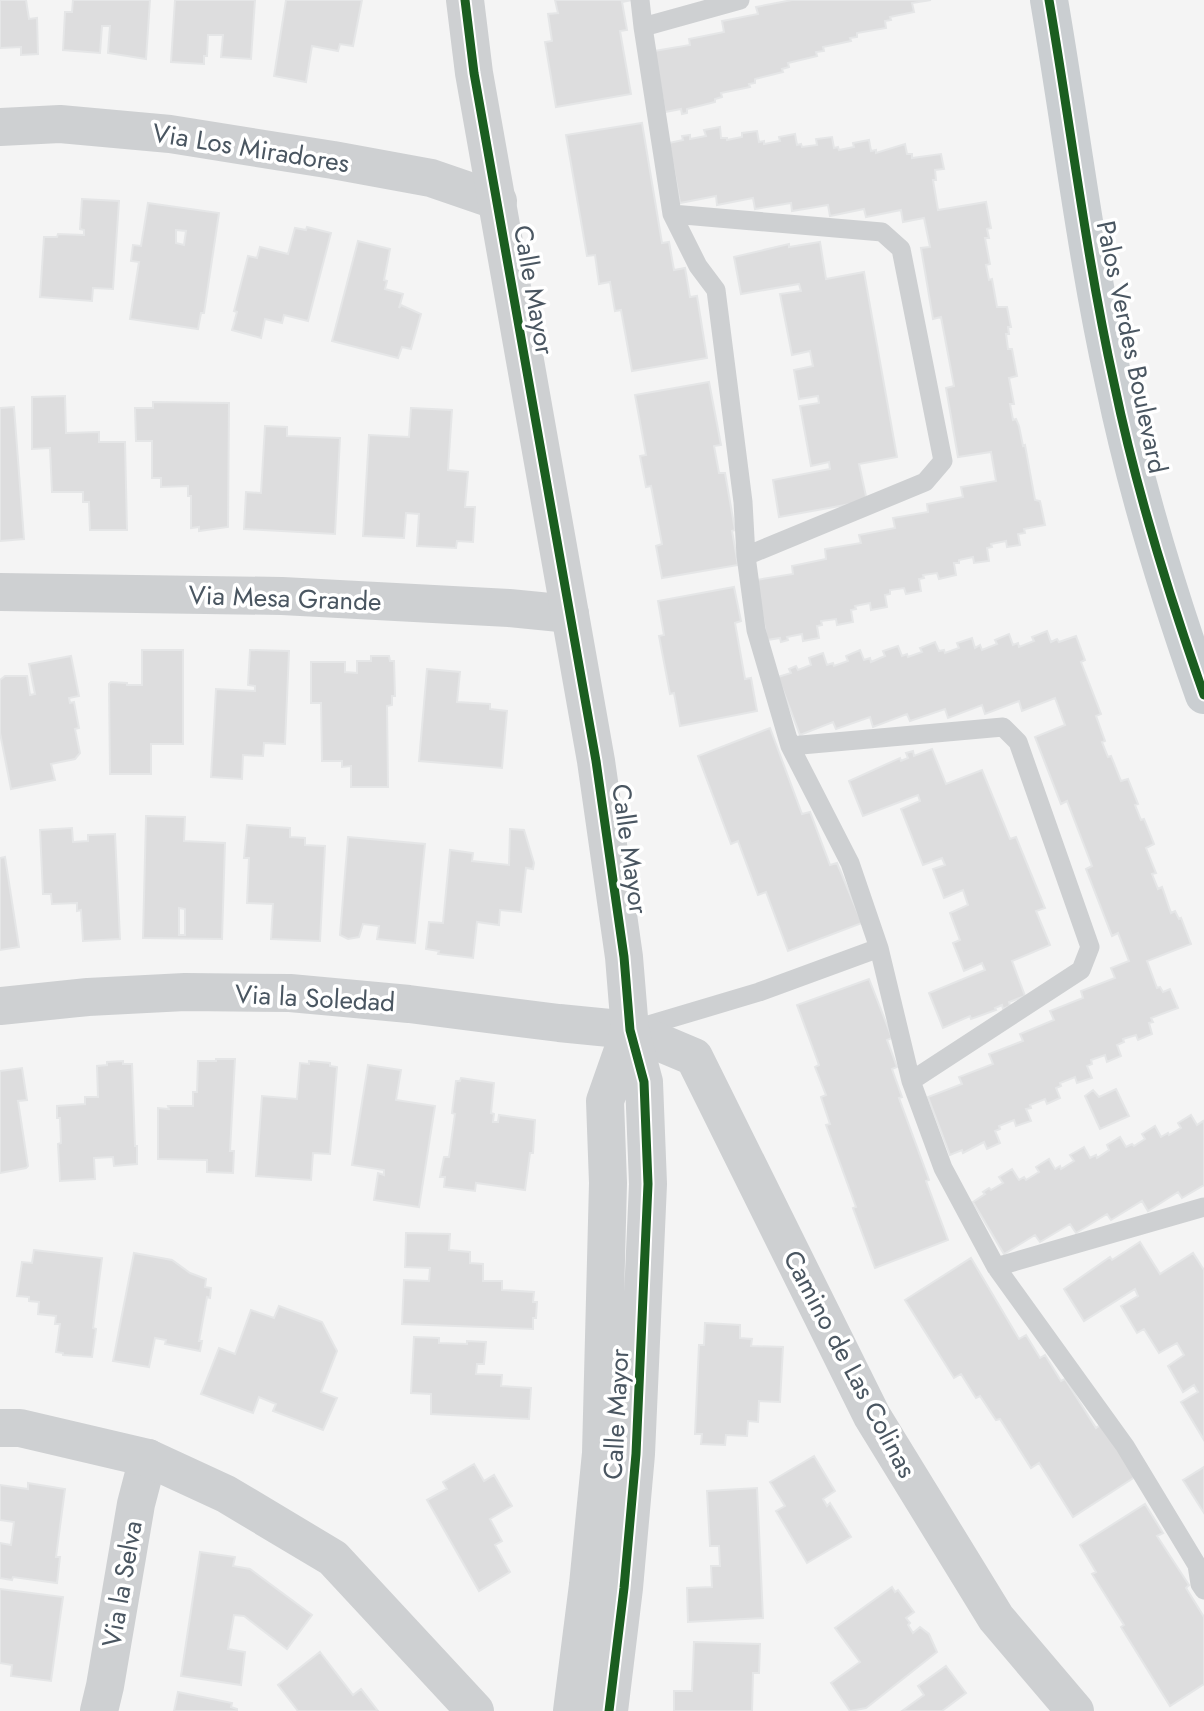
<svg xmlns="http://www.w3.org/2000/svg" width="1204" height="1711" font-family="Jost,sans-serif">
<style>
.building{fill:#ddddde;stroke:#e5e6e7;stroke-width:2;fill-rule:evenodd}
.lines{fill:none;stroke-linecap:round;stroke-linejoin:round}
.service{stroke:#ced0d2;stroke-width:19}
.minor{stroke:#ced0d2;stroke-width:38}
.tertiary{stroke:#ced0d2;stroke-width:38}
.primary{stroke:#caced1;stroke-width:38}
.cycleway-casing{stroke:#fff;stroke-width:13}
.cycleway{stroke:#1b5e20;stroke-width:9}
.labels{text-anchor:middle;stroke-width:7;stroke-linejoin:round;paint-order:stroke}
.street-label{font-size:26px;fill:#4a5661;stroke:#fff}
</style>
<rect width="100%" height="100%" fill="#f4f4f4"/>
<!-- building -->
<path class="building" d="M0,0H26L29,19L37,18L38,54L21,55V47L0,48Z
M73,0H150L146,59L108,53L110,26H102L100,53L63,50L65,12H72Z
M175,0H255L251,59L221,57L223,35H208L207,56H204V64L171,62Z
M286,0H362L353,46L340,44L338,51L312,46L306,82L274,76Z
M555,0H632L622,2L627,30L620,31L631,94L556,107L545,42L552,41L548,14L558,13Z
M792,0H931L912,3L914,12L890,17L891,20L885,21L886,28L857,33V37L850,38L851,41L823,47L824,51L816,52L817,56L788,63L789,67L782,69L783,72L755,79V83L749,84L750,87L721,93L722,97L715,99V102L687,109V113L682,114L681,109L665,112L654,51L690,45L689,39L724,32L722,21L758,14L756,7Z
M642,123L662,243L669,242L674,270L685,268L690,297L697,296L707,358L632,371L621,310L615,311L610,282L599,284L595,255L587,256L566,135Z
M720,127L721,138H727V140L742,137V133L757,131L759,142L764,141V144L780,141L779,137L795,134L797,145L801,144L802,147L817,145L816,139L832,137L834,148L838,147L839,150L854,147L853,143L869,140L871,151L876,150V153L905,144L907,154H912V158L941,154L944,169L935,170L936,180H933L938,210L986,202L991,228L987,229L989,238H985L990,264L986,265L989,280L992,279L997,307H1007L1011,327H1008L1009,334H1006L1008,349H1012L1017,376L1009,378L1014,404H1010L1013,420L1016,419L1019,426L1023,446L1025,445L1035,500L1040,501L1045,525L1024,529L1025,533L1018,534L1020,545L1007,547L1006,541L991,544L992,547L987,548L989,561L974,563L973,557L959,560V563H954L956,575L939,579L937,573L923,575L924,578L919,579L921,591L906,594L904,588L890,590V594L885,595L887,607L871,610L870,603L855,606L856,609L851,610L853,622L837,625L836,619L821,621L822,625L817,626L819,638L803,641L802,634L787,637L788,640L781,642L780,638L767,640L756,580L793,574L792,566L826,559L825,549L861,543L859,535L895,528L893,518L928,512L927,504L963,497L961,487L996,481L991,452L958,457L946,388L954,386L941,317L933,319L921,248L930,247L924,218L903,222L901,210L866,217L864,209L830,216L828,205L792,211L791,203L755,209L753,198L717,205L716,196L680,203L669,143L683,140L682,136L690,135V139L706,136L704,130Z
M82,199L119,201L113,289L93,288L92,301L40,297L44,237H57L58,234L84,235V230L80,229Z
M148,203L219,213L204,313H201L198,329L130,319L139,262L131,261L133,245L141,246ZM176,230L186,231L184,245L176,243Z
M307,227L331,233L308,321L284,315L282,323L265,319L261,338L232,330L237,312L234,311L248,256L257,258L260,247L288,254L295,228L306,230Z
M358,241L390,249L384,280L387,281L385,289L403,294L399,308L401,305L421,314L411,349L402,347L398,358L332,341Z
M820,242L826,279L864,272L897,457L859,464L867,501L779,517L773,480L830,469L829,462L811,466L800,406L819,403L818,396L799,399L794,370L813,366L810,351L792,355L780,294L801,291L799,284L741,294L734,257L789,244V247Z
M709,382L721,445L714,446L719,473H725L735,530L732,531L738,565L662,578L656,546L662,544L651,486L646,487L640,456L646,455L635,395Z
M65,396L66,433L99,432V442H125L127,530H90L89,502H83V492H52L50,448L32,449V397Z
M153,402L229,403L228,527L199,531V527L191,528V496H188V486L161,487V478H152V441H136L135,408H153Z
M14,407L24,539L0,541V408Z
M411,408L452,410L448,470L468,472L465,507H475L473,542L457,541L456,548L417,546L419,514L406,513L404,538L363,536L369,435L409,437Z
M265,426L287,427V436L340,438L335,534L244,529L246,492L261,493Z
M734,587L741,621L735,623L745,679L751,678L757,711L680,726L674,693L670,694L659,636L664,635L658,601Z
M1047,631L1051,642L1057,639L1059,642L1076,636L1085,660L1081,662L1101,714L1096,716L1105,741L1102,742L1108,757L1111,756L1121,781L1128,779L1138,804L1135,805L1141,820L1144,819L1154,844L1146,848L1156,873L1152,874L1158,889L1162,887L1171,913L1175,911L1179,919L1181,918L1191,944L1147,961L1157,988L1160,987L1163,992L1170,989L1178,1008L1151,1018L1153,1022L1149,1023L1152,1034L1138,1040L1136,1035L1123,1039L1124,1042L1117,1045L1121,1056L1107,1062L1105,1055L1091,1060L1092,1064L1087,1066L1092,1078L1077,1083L1075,1077L1060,1083L1061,1086L1056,1088L1060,1098L1047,1104L1045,1099L1030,1105L1031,1108L1026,1109L1031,1121L1016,1126L1014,1120L999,1126L1000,1129L995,1131L1000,1143L987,1149L984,1142L963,1153L962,1150L950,1155L928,1097L962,1084L959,1077L993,1064L989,1054L1023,1041L1020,1034L1054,1020L1050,1011L1083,998L1081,991L1115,978L1111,968L1129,961L1118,933L1112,936L1086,869L1092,866L1067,801L1061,804L1035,737L1065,725L1055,698L1022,711L1019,701L985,714L982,705L948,718L945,709L910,721L907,714L873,727L870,717L836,729L833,722L800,735L778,677L791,673L789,669L796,666L798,670L811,665L809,658L823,653L827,665L833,663L834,666L848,661L846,656L860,650L864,660L870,658L871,662L885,656L883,651L898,646L902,656L907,654L908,657L922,652L920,648L935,642L939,651L944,650L945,653L959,648L957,643L972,638L975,648L980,645L982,650L997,644L995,640L1009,634L1013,645L1018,643L1019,647L1034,641L1032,637Z
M142,650H183V744H151V774H110L109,684L111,682L127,683V685H142Z
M250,650L289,651L285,744L264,743L263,756L243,755L242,779L211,777L216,689L255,691V686L248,685Z
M71,656L79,696L69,698L70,703L74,702L79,728L75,729L80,753L75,759L51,764L55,780L11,789L0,733V680L5,676H27L30,695L35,694L29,664Z
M371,656H389L390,661H394L395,696H392V705L387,706L388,787H351V766L342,767V761H322L321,703H311V662H345V672L357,673V661H371Z
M427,669L460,672L457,702L490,704V709L507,711L502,768L419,761Z
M770,728L802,814L810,812L830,865L837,863L862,923L788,951L766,892L758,895L738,841L731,844L698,756Z
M932,749L946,784L982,770L1010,839L1016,837L1045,908L1036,911L1050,945L1012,961L1025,996L1009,1002L1010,1006L1003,1009L1002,1005L995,1008L996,1010L971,1019L970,1016L943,1028L929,993L985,970L982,963L964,971L953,943L960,940L950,913L968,905L963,890L944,898L933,869L945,865L942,858L923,865L901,809L920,801L918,795L863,816L849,781L900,758L901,761L908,758L906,753L913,751L914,756Z
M146,816L185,817L184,841L225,843L222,939L143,938ZM179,908L185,909V935H179Z
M247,825L290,828V837L305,838V845L325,846L320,941L271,939L273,904L247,903L249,858H244Z
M72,828L73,842L88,841V835L115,834L120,939L83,941L81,910L77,911V903L52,904L51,894H43L40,830Z
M510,829L524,830L534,863L533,869L526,868L521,912L500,910L499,925L477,922L473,958L438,954L439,951L426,949L429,922L443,923L450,850L473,853L472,861L509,865Z
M348,837L425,844L415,943L377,939L379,926L363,924L359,937L348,939L340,935Z
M5,857L19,947L0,950V858Z
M869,979L892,1038L887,1040L897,1067L892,1069L902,1097L899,1098L929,1180L926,1181L948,1240L875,1268L853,1208L856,1207L826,1125L830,1124L821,1097L826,1095L815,1067L819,1065L797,1005Z
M216,1059H235L230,1151H234L233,1173L207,1172V1160L158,1159V1108L169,1109L168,1106H193V1092H197L198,1061H216Z
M123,1061V1064H132L135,1146H137V1164L114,1166L113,1157L94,1158L95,1179L60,1181L58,1144L61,1143L60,1118H57V1106L85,1104V1097H98L97,1066L107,1065V1062Z
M309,1061L330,1063V1066L337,1067L330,1154L313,1153L311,1180L256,1176L262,1096L297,1099L300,1063L309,1064Z
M368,1065L401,1070L396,1100L435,1106L419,1207L374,1200L378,1173L384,1175V1170L352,1165Z
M22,1068L27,1100L18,1101L28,1166L26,1168L0,1173V1071Z
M461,1078L494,1083L491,1113L494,1114L493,1122H498L499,1115L535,1120L533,1153H530L525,1190L476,1183L475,1191L444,1187L445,1177H440L444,1157H449L455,1114L452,1113L456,1081H460Z
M1116,1089L1129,1116L1100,1129L1085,1096L1093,1090L1099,1097Z
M1191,1115L1197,1125L1203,1121L1204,1124V1185L1182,1198L1178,1192L1148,1211L1142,1201L1111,1220L1107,1214L1076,1233L1070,1224L1040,1242L1035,1235L1004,1254L973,1202L985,1194L983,1192L989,1188L991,1190L1003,1183L999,1177L1012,1169L1019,1180L1024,1177L1026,1180L1039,1172L1036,1167L1049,1159L1055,1169L1060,1166L1061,1169L1074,1161L1070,1155L1084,1147L1090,1158L1096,1155L1097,1158L1109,1150L1107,1145L1120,1137L1126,1147L1132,1144L1134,1146L1145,1139L1142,1134L1155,1126L1161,1137L1168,1133L1169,1135L1181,1128L1178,1123Z
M406,1233L450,1234L449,1250L470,1252V1263L483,1264V1281H502V1290L534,1292L533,1302H537L536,1318H533V1329L402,1324L404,1280L429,1281L430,1268L405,1267Z
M1140,1242L1160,1274L1193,1253L1204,1270V1440L1181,1402L1198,1392L1194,1385L1183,1392L1168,1366L1184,1355L1177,1343L1159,1353L1144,1329L1137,1333L1121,1306L1138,1296L1135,1289L1084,1321L1064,1289L1110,1257L1112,1260Z
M34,1250L102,1258L93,1328L96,1329L92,1357L63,1355V1353L56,1352L60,1324H55L56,1316L38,1314L39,1302L29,1301V1297L17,1296L22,1262L32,1263Z
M134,1253L172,1260L190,1273L206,1279L205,1287L211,1288L210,1298L207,1297L199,1341H202L200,1351L165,1344L166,1340L155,1338L149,1367L113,1361Z
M971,1258L1019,1339L1026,1335L1040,1358L1045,1355L1061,1381L1065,1379L1096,1428L1103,1423L1138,1475L1073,1517L1039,1463L1031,1468L1000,1419L996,1420L980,1396L976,1398L961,1374L954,1378L905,1300Z
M279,1306L322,1322L337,1351L321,1392L337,1398L323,1430L273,1411L276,1404L259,1397L253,1413L201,1394L219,1348L235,1354L251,1310L274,1318Z
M705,1323L740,1325V1338L752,1339L751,1346L783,1347L780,1402L759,1401L758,1422L748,1421L747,1436L726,1435L725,1445L701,1444L702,1434H695L699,1345H704Z
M414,1337L439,1338V1343L467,1344V1341L486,1342L484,1364H477L476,1374L502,1375L501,1386L531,1388L529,1419L431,1414V1394L411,1393Z
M814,1456L835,1491L823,1499L827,1506L830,1503L851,1537L807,1563L776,1511L785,1506L770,1482Z
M474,1464L484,1481L494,1475L512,1506L490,1519L502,1541L495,1545L510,1572L479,1591L427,1500L447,1489L443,1482Z
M1204,1467V1513L1183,1480Z
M28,1483L65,1489L56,1557H60L57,1583L13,1577L12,1580L0,1578V1543L11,1545L14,1522L0,1520V1485L28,1489Z
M757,1488L763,1618L688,1622L687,1588L712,1587L711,1566H720L719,1546H710L707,1491Z
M1145,1504L1163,1533L1157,1536L1189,1585L1186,1588L1204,1617V1684L1170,1706L1121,1627L1124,1625L1092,1574L1096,1572L1080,1545Z
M200,1552L235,1557L233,1566L250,1569L312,1615L287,1649L244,1616L234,1615L228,1649L245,1652L241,1685L181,1676Z
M892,1587L895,1592L898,1590L914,1612L906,1618L910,1623L908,1625L913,1633L920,1627L929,1634L937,1652L866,1708L850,1711L831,1683L860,1662L835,1628Z
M0,1589L63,1597L51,1681L11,1676L12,1665L0,1663Z
M694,1642L760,1644L759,1673H753L752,1711H674V1691H692Z
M320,1652L353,1695L361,1689L378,1711H298L278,1685Z
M946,1666L966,1693L942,1711H902L924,1695L918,1686Z
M178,1692L232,1703L231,1707L237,1709V1711H174Z"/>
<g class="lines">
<!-- service -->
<path class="service" d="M640,0L643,27
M740,0L643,27L672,214L698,266L716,290L743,502L746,556L756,630L790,746L850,863L879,948L911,1081L943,1168L996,1267L1125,1446L1197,1565L1200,1584L1204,1590
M672,214L882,232L901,249L943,461L925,482L746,556
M790,746L1003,727L1018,742L1090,947L1081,970L911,1081
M635,1029L759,992L879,948
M996,1267L1204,1207"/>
<!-- minor -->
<path class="minor" d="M0,127L60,124L170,134L333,160L431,178L498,201
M0,592L282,596L509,608L570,614
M0,1006L88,997L185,992L290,993L409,1004L559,1023L630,1030L694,1057L872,1416L996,1618L1075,1711
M99,1711L105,1686L136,1504L148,1458"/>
<!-- tertiary -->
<path class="tertiary" d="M465,0L474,73L596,761L624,957L630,1030L644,1082L648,1184L636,1454L624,1588L609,1711
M0,1428H20L148,1458L226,1494L333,1558L475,1711
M572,1711L588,1585L601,1453L608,1183L605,1101L630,1030"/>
<!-- primary -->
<path class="primary" d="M1049,0C1071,128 1086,256 1114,383C1136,489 1168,593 1204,695"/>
<!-- cycleway casing -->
<g class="cycleway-casing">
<path id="cycleway" d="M465,0L474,73L596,761L624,957L630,1030L644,1082L648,1184L636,1454L624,1588L609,1711
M1049,0C1071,128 1086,256 1114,383C1136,489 1168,593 1204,695"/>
</g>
<!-- cycleway -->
<use href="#cycleway" class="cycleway"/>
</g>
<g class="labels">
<!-- street labels -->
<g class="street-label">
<text transform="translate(251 148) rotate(9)" y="9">Via Los Miradores</text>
<text transform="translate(534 290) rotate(80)" y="9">Calle Mayor</text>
<text transform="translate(1132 347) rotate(78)" y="9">Palos Verdes Boulevard</text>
<text transform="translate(285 598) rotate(2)" y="9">Via Mesa Grande</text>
<text transform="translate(630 849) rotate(82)" y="9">Calle Mayor</text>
<text transform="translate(315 998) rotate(3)" y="9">Via la Soledad</text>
<text transform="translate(850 1364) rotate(62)" y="9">Camino de Las Colinas</text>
<text transform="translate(616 1414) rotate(-87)" y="9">Calle Mayor</text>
<text transform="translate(122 1584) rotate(-80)" y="9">Via la Selva</text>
</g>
</g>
</svg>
